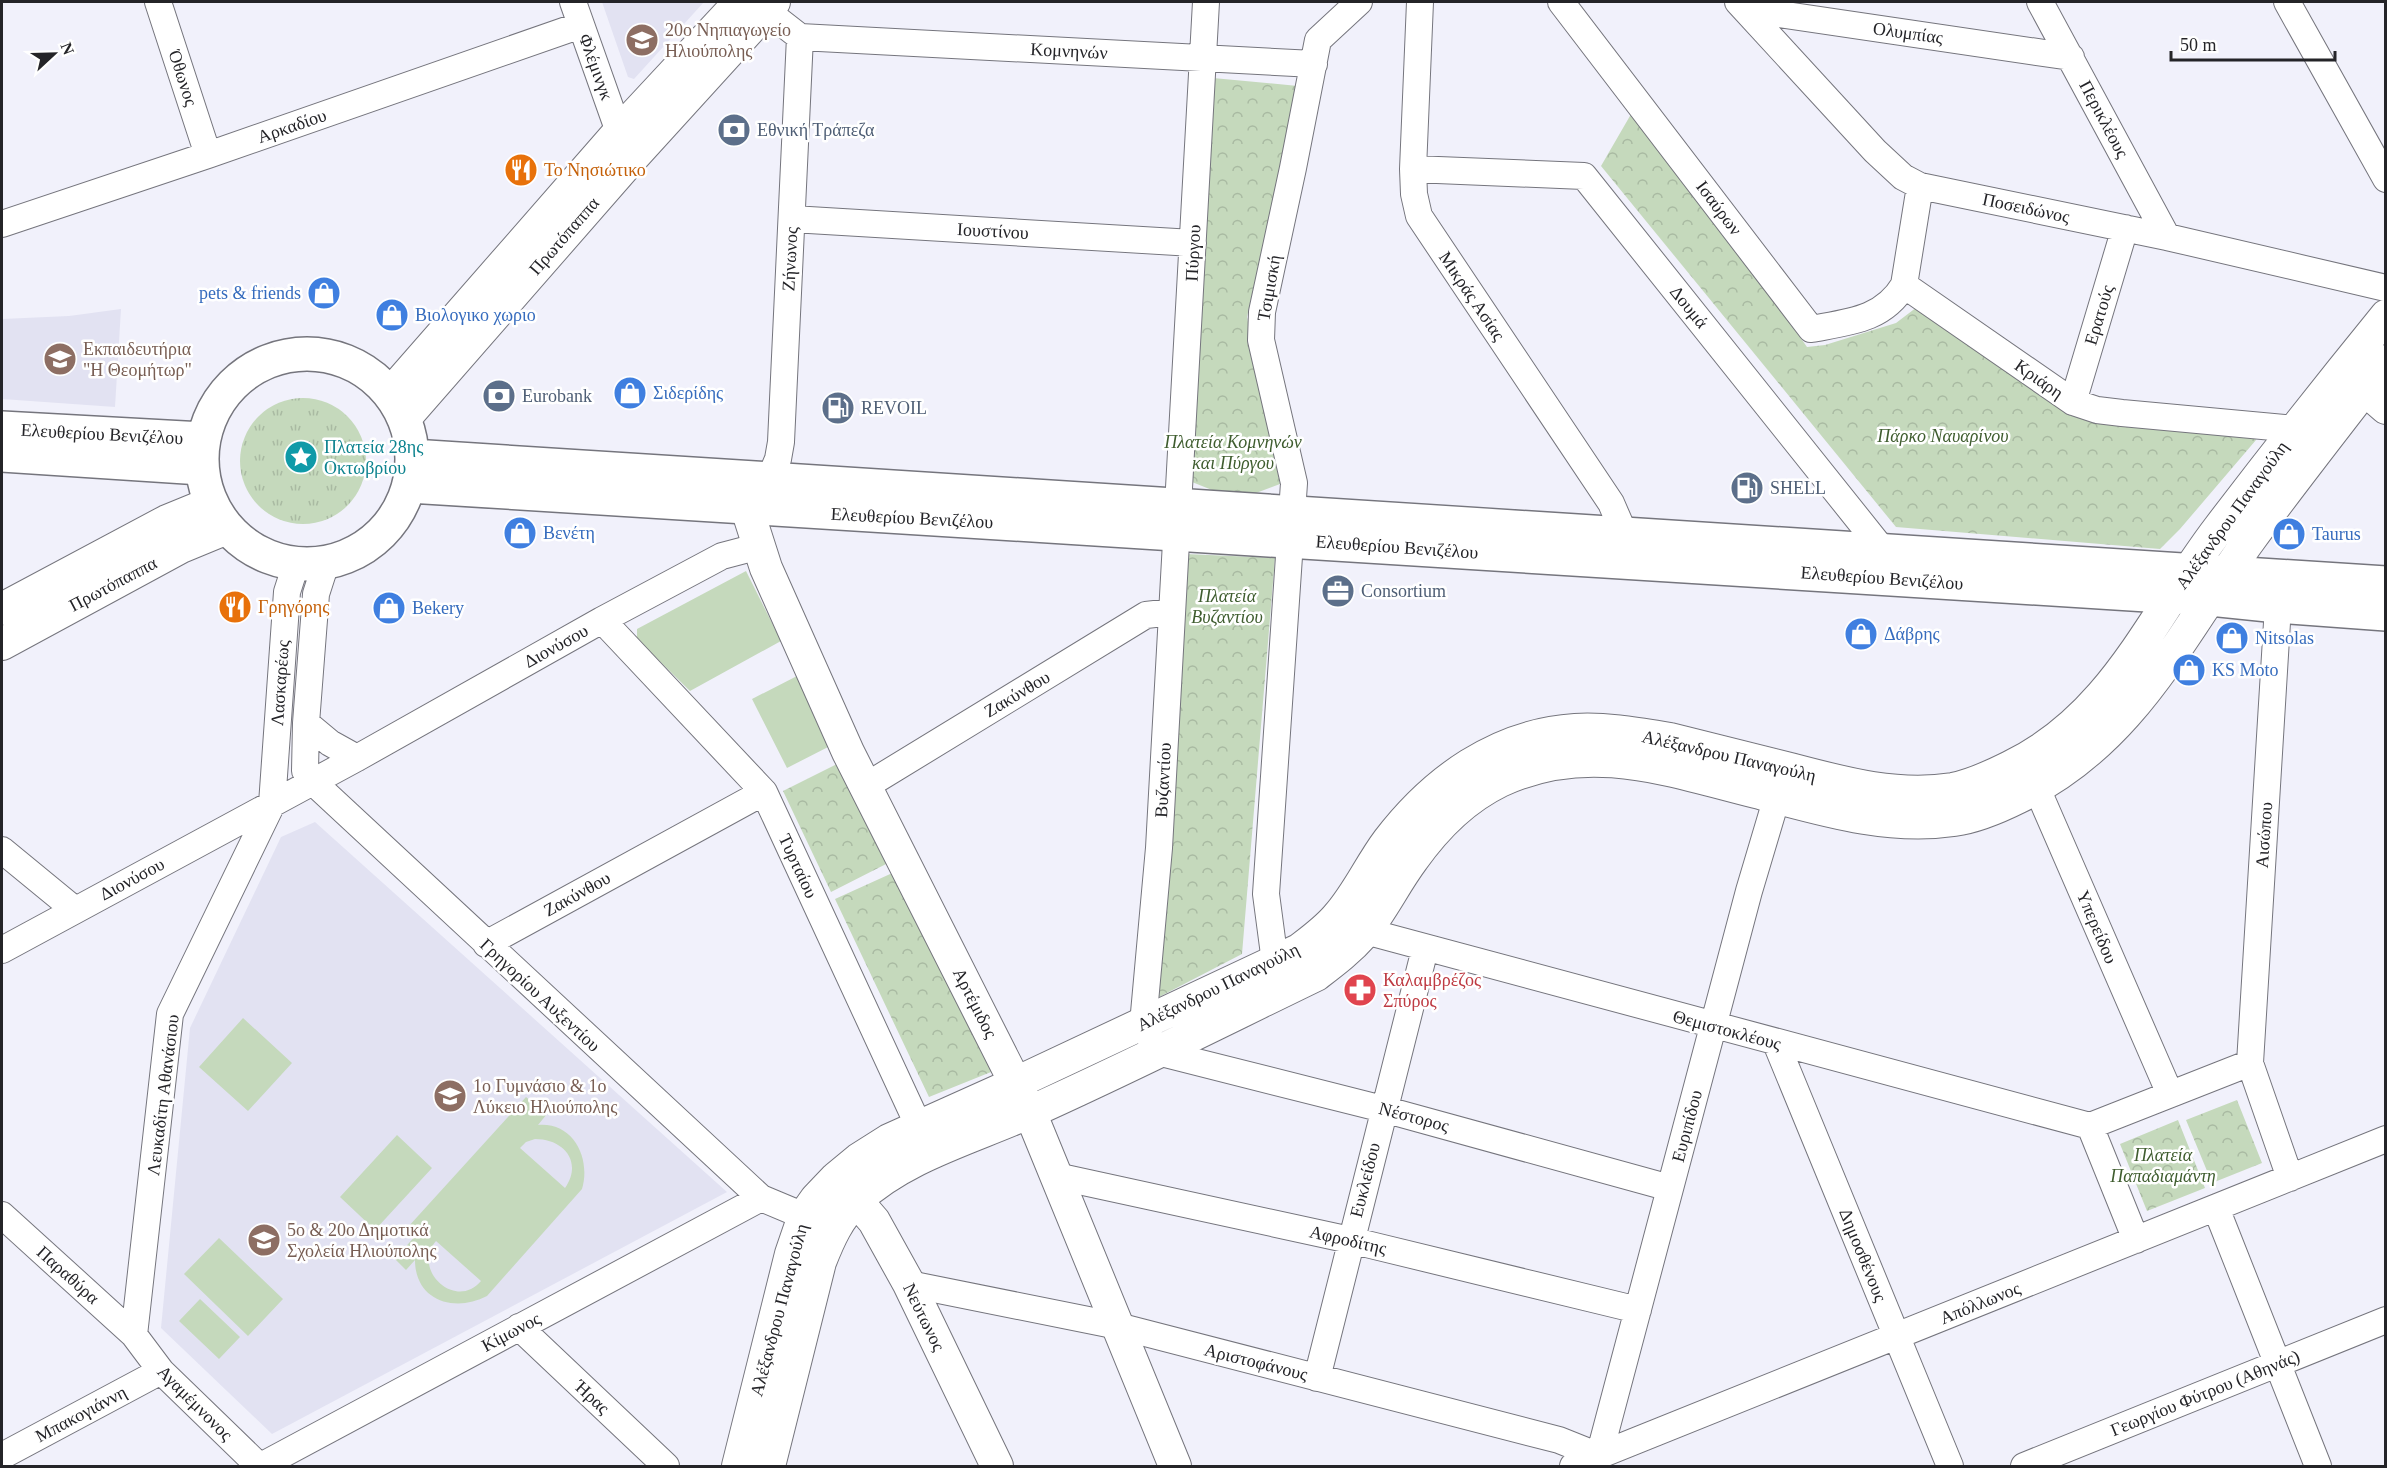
<svg xmlns="http://www.w3.org/2000/svg" width="2387" height="1468" font-family="'Times New Roman',serif">
<style>
.built{fill:#e2e2f2}
.grass{fill:url(#grass-tufts)}
.park{fill:url(#park-crowns)}
.garden{fill:#c5d9bc;fill-rule:evenodd}
.lines{fill:none;stroke-linecap:round;stroke-linejoin:round}
.minor-casing{stroke:#75757d;stroke-width:28}
.tertiary-casing{stroke:#75757d;stroke-width:34}
.primary-casing{stroke:#75757d;stroke-width:36}
.minor{stroke:#fff;stroke-width:26}
.tertiary{stroke:#fff;stroke-width:32}
.primary{stroke:#fff;stroke-width:33}
.labels{text-anchor:middle;stroke-width:5;stroke-linejoin:round;paint-order:stroke}
.education-label{font-size:18px;fill:#785e54;stroke:#fff;text-anchor:start}
.street-label{font-size:18px;fill:#242428;stroke:#fff}
.service-label{font-size:18px;fill:#4e5e75;stroke:#fff;text-anchor:start}
.food-label{font-size:18px;fill:#c56008;stroke:#fff;text-anchor:start}
.shop-label{font-size:18px;fill:#366cbe;stroke:#fff;text-anchor:start}
.park-label{font-size:18px;font-style:italic;fill:#3f5d2f;stroke:#fff}
.culture-label{font-size:18px;fill:#0d838f;stroke:#fff;text-anchor:start}
.health-label{font-size:18px;fill:#be3a42;stroke:#fff;text-anchor:start}
</style>
<defs>
<pattern id="grass-tufts" width="24" height="20" patternUnits="userSpaceOnUse" patternTransform="scale(1.5)"><rect width="24" height="20" fill="#c5d9bc"/><path d="M3 7l-1-3M5 7V3M7 7l1-3M15 17l-1-3M17 17v-4M19 17l1-3" fill="none" stroke="#a9baa2"/></pattern>
<pattern id="park-crowns" width="20" height="18" patternUnits="userSpaceOnUse" patternTransform="scale(1.5)"><rect width="20" height="18" fill="#c5d9bc"/><path d="M2 6a3 3 0 1 1 6 0M12 15a3 3 0 1 1 6 0" fill="none" stroke="#a9baa2"/></pattern>
</defs>
<rect width="100%" height="100%" fill="#f1f1fb"/>
<!-- built -->
<path class="built" d="M602,2H704L634,79L628,77Z
M121,309L115,407L2,399V319L69,316Z
M315,822L727,1192L272,1434L161,1328L190,1028L281,837Z"/>
<!-- grass -->
<path class="grass" d="M240 461a63 63 0 1 1 126 0a63 63 0 1 1-126 0Z"/>
<!-- park -->
<path class="park" d="M1213,78L1298,86L1247,317L1280,484L1256,493L1212,490L1192,482L1201,282Z
M1634,109L1724,229L1807,347L1825,345L1896,323L1921,304L2071,412L2251,432L2256,440L2180,529L2160,549L1896,527L1601,166Z
M1185,554L1275,558L1242,954L1159,997Z
M843,761L892,861L831,892L783,791Z
M899,870L996,1070L929,1097L835,899Z
M2237,1100L2262,1163L2212,1183L2186,1120Z
M2178,1120L2205,1188L2147,1211L2120,1144Z"/>
<!-- garden -->
<path class="garden" d="M746,571L781,641L690,691L637,639V629Z
M797,676L832,745L787,768L752,699Z
M243,1018L292,1063L248,1111L199,1067Z
M526,1097L547,1114L538,1125C574,1122 591,1159 582,1189L487,1296C455,1313 415,1301 415,1260L406,1270L395,1259L416,1235L408,1227ZM535,1139C564,1139 583,1162 565,1188L520,1148L526,1142ZM436,1241L481,1281C456,1311 411,1270 436,1241Z
M397,1135L432,1168L375,1230L340,1197Z
M219,1238L283,1299L248,1336L184,1274Z
M200,1299L240,1337L219,1359L179,1321Z"/>
<g class="lines">
<!-- minor casing -->
<g class="minor-casing">
<path id="minor" d="M158,2L208,155
M573,2L619,132
M755,2L800,37L1314,64
M1206,2L1159,848L1143,1024L1157,1052L1383,1109L1670,1188
M1420,2L1413,169L1414,194L1419,216L1611,503L1624,533L1626,551
M1561,2L1811,329C1849,322 1883,320 1904,285L1920,186
M1738,2L1875,151L1903,177L1920,186L2167,237L2386,288
M2040,2L2167,237
M2287,2L2386,179
M1745,9L2071,57
M1413,169L1584,176L1882,549V563
M792,219L1193,243
M2,224L208,155L581,25
M1904,285L2073,402L2097,410L2122,413L2295,429
M2073,402L2125,228
M770,478L778,459L781,442L800,37
M326,563L316,594L306,723L305,771L313,782L761,1198L804,1216L821,1220
M2278,606L2250,1063L2290,1178
M602,620L764,792L927,1144
M306,723L330,743L357,758
M2029,770L2170,1094
M866,786L1146,615L1172,612
M2,850L75,910
M1365,931L2090,1126
M486,944L764,792
M2,950L357,758L602,620L722,556L760,546
M1275,962L1266,894L1294,483L1261,340L1262,312L1293,168L1318,40L1359,2
M1776,1043L1950,1466
M2090,1126L2250,1063
M2090,1126L2136,1240
M1056,1176L1350,1240L1638,1310
M2216,1208L2318,1466
M2,1215L134,1335L161,1371L259,1466
M909,1284L1118,1326L1559,1440L1599,1456
M519,1327L666,1466
M134,1335L170,1014L272,804L287,592L296,564
M1317,1378L1425,949
M2,1456L161,1371
M1599,1456L1749,891L1777,797
M261,1466L761,1198
M1573,1466L2386,1139
M2024,1466L2386,1320"/>
</g>
<!-- tertiary casing -->
<g class="tertiary-casing">
<path id="tertiary" d="M2348,375L2386,408
M390,394L619,132L740,2
M404,419L632,158L774,2
M764,487L751,508L750,518L766,568L848,752L1030,1112L1175,1466
M2,609L167,521L211,503
M2,644L181,547L227,528
M843,1185L874,1221L909,1284L997,1466
M738,1466L791,1254L804,1216L816,1199L836,1178L859,1159L889,1140L1016,1083L1299,950C1312,940 1326,930 1337,917C1357,895 1370,865 1388,841C1434,781 1497,735 1575,730C1606,728 1639,734 1670,739C1710,749 1750,759 1790,769C1843,783 1897,798 1953,789C1973,785 1992,776 2010,767C2114,717 2153,614 2219,528C2273,457 2329,386 2386,316
M769,1466L820,1262C829,1239 838,1218 857,1200C904,1156 972,1138 1030,1112C1126,1069 1221,1021 1316,975C1333,962 1349,950 1363,934C1382,911 1395,883 1413,859C1435,828 1465,798 1500,781C1588,740 1668,770 1756,792C1820,809 1887,830 1954,820C1976,817 1999,807 2019,797C2135,740 2179,636 2251,538C2295,478 2341,420 2386,361"/>
</g>
<!-- primary casing -->
<g class="primary-casing">
<path id="primary" d="M202 459a105 105 0 1 1 210 0a105 105 0 1 1-210 0Z
M2,428L203,439
M2,455L201,468
M412,456L2386,583
M409,486L2210,599L2278,606L2386,614"/>
</g>
<!-- minor -->
<use href="#minor" class="minor"/>
<!-- tertiary -->
<use href="#tertiary" class="tertiary"/>
<!-- primary -->
<use href="#primary" class="primary"/>
</g>
<!-- icons -->
<defs>
<g id="school-disc" transform="scale(1.725)"><circle r="9.5" fill="#8d6e63" stroke="#fff"/><path d="M0-5L7-2L0 1L-7-2ZM-4 1L0 2.5L4 1V4Q0 6-4 4Z" fill="#fff"/></g>
<g id="bank-disc" transform="scale(1.725)"><circle r="9.5" fill="#5c6f8a" stroke="#fff"/><path d="M-6-4H6V4H-6ZM0-2.3a2.3 2.3 0 1 0 0 4.6a2.3 2.3 0 1 0 0-4.6Z" fill="#fff"/></g>
<g id="restaurant-disc" transform="scale(1.725)"><circle r="9.5" fill="#e8710a" stroke="#fff"/><path d="M-5-6h1v4h1v-4h1v4h1v-4h1v5L-1.5 .5V6h-2V.5L-5-1ZM5-6V6H3V1.5H1.5Q1.5-4 5-6Z" fill="#fff"/></g>
<g id="shop-disc" transform="scale(1.725)"><circle r="9.5" fill="#3f7fe0" stroke="#fff"/><path d="M-5-2.5h2.3a2.7 3.5 0 0 1 5.4 0H5L5.5 6h-11ZM-1.5-2.5h3a1.5 2.3 0 0 0-3 0Z" fill="#fff"/></g>
<g id="fuel-disc" transform="scale(1.725)"><circle r="9.5" fill="#5c6f8a" stroke="#fff"/><path d="M-5.5-6h7V0h2V4h1.3V-2.5L3-4.5l.8-.8L6-3V5H2.5V1h-1V6h-7ZM-4.2-4.7v3.2H.2V-4.7Z" fill="#fff"/></g>
<g id="sight-disc" transform="scale(1.725)"><circle r="9.5" fill="#0f9aa8" stroke="#fff"/><path d="M0-6L1.8-2.2L6-1.7L2.9 1.2L3.7 5.4L0 3.3L-3.7 5.4L-2.9 1.2L-6-1.7L-1.8-2.2Z" fill="#fff"/></g>
<g id="office-disc" transform="scale(1.725)"><circle r="9.5" fill="#5c6f8a" stroke="#fff"/><path d="M-6-3h4V-5.5h4V-3h4V5H-6ZM-1-4.5V-3h2v-1.5ZM-6 0V1H6V0Z" fill="#fff"/></g>
<g id="pharmacy-disc" transform="scale(1.725)"><circle r="9.5" fill="#e0444e" stroke="#fff"/><path d="M-2-6h4v4h4v4h-4v4h-4v-4h-4v-4h4Z" fill="#fff"/></g>
</defs>
<g fill-rule="evenodd">
<use href="#school-disc" x="642" y="40"/>
<use href="#bank-disc" x="734" y="130"/>
<use href="#restaurant-disc" x="521" y="170"/>
<use href="#shop-disc" x="324" y="293"/>
<use href="#shop-disc" x="392" y="315"/>
<use href="#school-disc" x="60" y="359"/>
<use href="#shop-disc" x="630" y="393"/>
<use href="#bank-disc" x="499" y="396"/>
<use href="#fuel-disc" x="838" y="408"/>
<use href="#sight-disc" x="301" y="457"/>
<use href="#fuel-disc" x="1747" y="488"/>
<use href="#shop-disc" x="520" y="533"/>
<use href="#shop-disc" x="2289" y="534"/>
<use href="#office-disc" x="1338" y="591"/>
<use href="#restaurant-disc" x="235" y="607"/>
<use href="#shop-disc" x="389" y="608"/>
<use href="#shop-disc" x="1861" y="634"/>
<use href="#shop-disc" x="2232" y="638"/>
<use href="#shop-disc" x="2189" y="670"/>
<use href="#pharmacy-disc" x="1360" y="990"/>
<use href="#school-disc" x="450" y="1096"/>
<use href="#school-disc" x="264" y="1240"/>
</g>
<g class="labels">
<!-- education labels -->
<g class="education-label">
<text x="665" y="36">20ο Νηπιαγωγείo<tspan x="665" dy="21">Ηλιούπολης</tspan></text>
<text x="83" y="355">Εκπαιδευτήρια<tspan x="83" dy="21">"Η Θεομήτωρ"</tspan></text>
<text x="473" y="1092">1ο Γυμνάσιο &amp; 1ο<tspan x="473" dy="21">Λύκειο Ηλιούπολης</tspan></text>
<text x="287" y="1236">5ο &amp; 20ο Δημοτικά<tspan x="287" dy="21">Σχολεία Ηλιούπολης</tspan></text>
</g>
<!-- street labels -->
<g class="street-label">
<text transform="translate(1908 33) rotate(8)" y="6">Ολυμπίας</text>
<text transform="translate(1069 51) rotate(3)" y="6">Κομνηνών</text>
<text transform="translate(596 67) rotate(70)" y="6">Φλέμινγκ</text>
<text transform="translate(183 78) rotate(72)" y="6">Όθωνος</text>
<text transform="translate(2104 119) rotate(62)" y="6">Περικλέους</text>
<text transform="translate(292 126) rotate(-19)" y="6">Αρκαδίου</text>
<text transform="translate(1719 208) rotate(53)" y="6">Ισαύρων</text>
<text transform="translate(2026 208) rotate(12)" y="6">Ποσειδώνος</text>
<text transform="translate(993 231) rotate(3)" y="6">Ιουστίνου</text>
<text transform="translate(564 236) rotate(-49)" y="6">Πρωτόπαππα</text>
<text transform="translate(1193 253) rotate(-87)" y="6">Πύργου</text>
<text transform="translate(790 259) rotate(-87)" y="6">Ζήνωνος</text>
<text transform="translate(1269 288) rotate(-80)" y="6">Τσιμισκή</text>
<text transform="translate(1472 296) rotate(56)" y="6">Μικράς Ασίας</text>
<text transform="translate(1689 307) rotate(51)" y="6">Δουμά</text>
<text transform="translate(2099 315) rotate(-73)" y="6">Ερατούς</text>
<text transform="translate(2039 379) rotate(35)" y="6">Κριάρη</text>
<text transform="translate(102 434) rotate(3)" y="6">Ελευθερίου Βενιζέλου</text>
<text transform="translate(2232 515) rotate(-54)" y="6">Αλέξανδρου Παναγούλη</text>
<text transform="translate(912 518) rotate(3)" y="6">Ελευθερίου Βενιζέλου</text>
<text transform="translate(1397 547) rotate(4)" y="6">Ελευθερίου Βενιζέλου</text>
<text transform="translate(1882 578) rotate(4)" y="6">Ελευθερίου Βενιζέλου</text>
<text transform="translate(113 584) rotate(-28)" y="6">Πρωτόπαππα</text>
<text transform="translate(556 646) rotate(-29)" y="6">Διονύσου</text>
<text transform="translate(280 683) rotate(-86)" y="6">Λασκαρέως</text>
<text transform="translate(1017 694) rotate(-31)" y="6">Ζακύνθου</text>
<text transform="translate(1729 756) rotate(13)" y="6">Αλέξανδρου Παναγούλη</text>
<text transform="translate(1163 780) rotate(-87)" y="6">Βυζαντίου</text>
<text transform="translate(2264 835) rotate(-86)" y="6">Αισώπου</text>
<text transform="translate(798 866) rotate(65)" y="6">Τυρταίου</text>
<text transform="translate(132 879) rotate(-28)" y="6">Διονύσου</text>
<text transform="translate(577 894) rotate(-29)" y="6">Ζακύνθου</text>
<text transform="translate(2097 927) rotate(67)" y="6">Υπερείδου</text>
<text transform="translate(1218 987) rotate(-26)" y="6">Αλέξανδρου Παναγούλη</text>
<text transform="translate(540 995) rotate(43)" y="6">Γρηγορίου Αυξεντίου</text>
<text transform="translate(975 1003) rotate(63)" y="6">Αρτέμιδος</text>
<text transform="translate(1727 1030) rotate(15)" y="6">Θεμιστοκλέους</text>
<text transform="translate(163 1095) rotate(-83)" y="6">Λευκαδίτη Αθανάσιου</text>
<text transform="translate(1414 1117) rotate(15)" y="6">Νέστορος</text>
<text transform="translate(1687 1126) rotate(-75)" y="6">Ευριπίδου</text>
<text transform="translate(1365 1180) rotate(-76)" y="6">Ευκλείδου</text>
<text transform="translate(1348 1240) rotate(13)" y="6">Αφροδίτης</text>
<text transform="translate(1863 1255) rotate(68)" y="6">Δημοσθένους</text>
<text transform="translate(68 1275) rotate(42)" y="6">Παραθύρα</text>
<text transform="translate(1980 1303) rotate(-22)" y="6">Απόλλωνος</text>
<text transform="translate(779 1310) rotate(-75)" y="6">Αλέξανδρου Παναγούλη</text>
<text transform="translate(924 1317) rotate(64)" y="6">Νεύτωνος</text>
<text transform="translate(511 1332) rotate(-28)" y="6">Κίμωνος</text>
<text transform="translate(1256 1362) rotate(14)" y="6">Αριστοφάνους</text>
<text transform="translate(2205 1393) rotate(-22)" y="6">Γεωργίου Φύτρου (Αθηνάς)</text>
<text transform="translate(592 1397) rotate(43)" y="6">Ήρας</text>
<text transform="translate(195 1403) rotate(45)" y="6">Αγαμέμνονος</text>
<text transform="translate(81 1414) rotate(-28)" y="6">Μπακογιάννη</text>
</g>
<!-- service labels -->
<g class="service-label">
<text x="757" y="136">Εθνική Τράπεζα</text>
<text x="522" y="402">Eurobank</text>
<text x="861" y="414">REVOIL</text>
<text x="1770" y="494">SHELL</text>
<text x="1361" y="597">Consortium</text>
</g>
<!-- food labels -->
<g class="food-label">
<text x="544" y="176">Το Νησιώτικο</text>
<text x="258" y="613">Γρηγόρης</text>
</g>
<!-- shop labels -->
<g class="shop-label">
<text x="301" y="299" text-anchor="end">pets &amp; friends</text>
<text x="415" y="321">Βιολογικο χωριο</text>
<text x="653" y="399">Σιδερίδης</text>
<text x="543" y="539">Βενέτη</text>
<text x="2312" y="540">Taurus</text>
<text x="412" y="614">Bekery</text>
<text x="1884" y="640">Δάβρης</text>
<text x="2255" y="644">Nitsolas</text>
<text x="2212" y="676">KS Moto</text>
</g>
<!-- park labels -->
<g class="park-label">
<text x="1943" y="442">Πάρκο Ναυαρίνου</text>
<text x="1233" y="448">Πλατεία Κομνηνών<tspan x="1233" dy="21">και Πύργου</tspan></text>
<text x="1227" y="602">Πλατεία<tspan x="1227" dy="21">Βυζαντίου</tspan></text>
<text x="2163" y="1161">Πλατεία<tspan x="2163" dy="21">Παπαδιαμάντη</tspan></text>
</g>
<!-- culture labels -->
<g class="culture-label">
<text x="324" y="453">Πλατεία 28ης<tspan x="324" dy="21">Οκτωβρίου</tspan></text>
</g>
<!-- health labels -->
<g class="health-label">
<text x="1383" y="986">Καλαμβρέζος<tspan x="1383" dy="21">Σπύρος</tspan></text>
</g>
</g>
<!-- border -->
<rect width="2387" height="1468" fill="none" stroke="#242428" stroke-width="6"/>
<!-- north arrow -->
<g transform="translate(54 54) rotate(68)" stroke="#ffffff" stroke-width="4.5" paint-order="stroke">
<path d="M0-4.5L10 22L0 15L-10 22Z" fill="#242428"/>
<text y="-9" font-size="16" font-weight="bold" text-anchor="middle" fill="#242428">N</text>
</g>
<!-- scale -->
<path d="M2171 51v9h164v-9" fill="none" stroke="#242428" stroke-width="3"/>
<text x="2180" y="51" font-size="18" fill="#242428" stroke="#ffffff" stroke-width="4.5" paint-order="stroke">50 m</text>
</svg>
